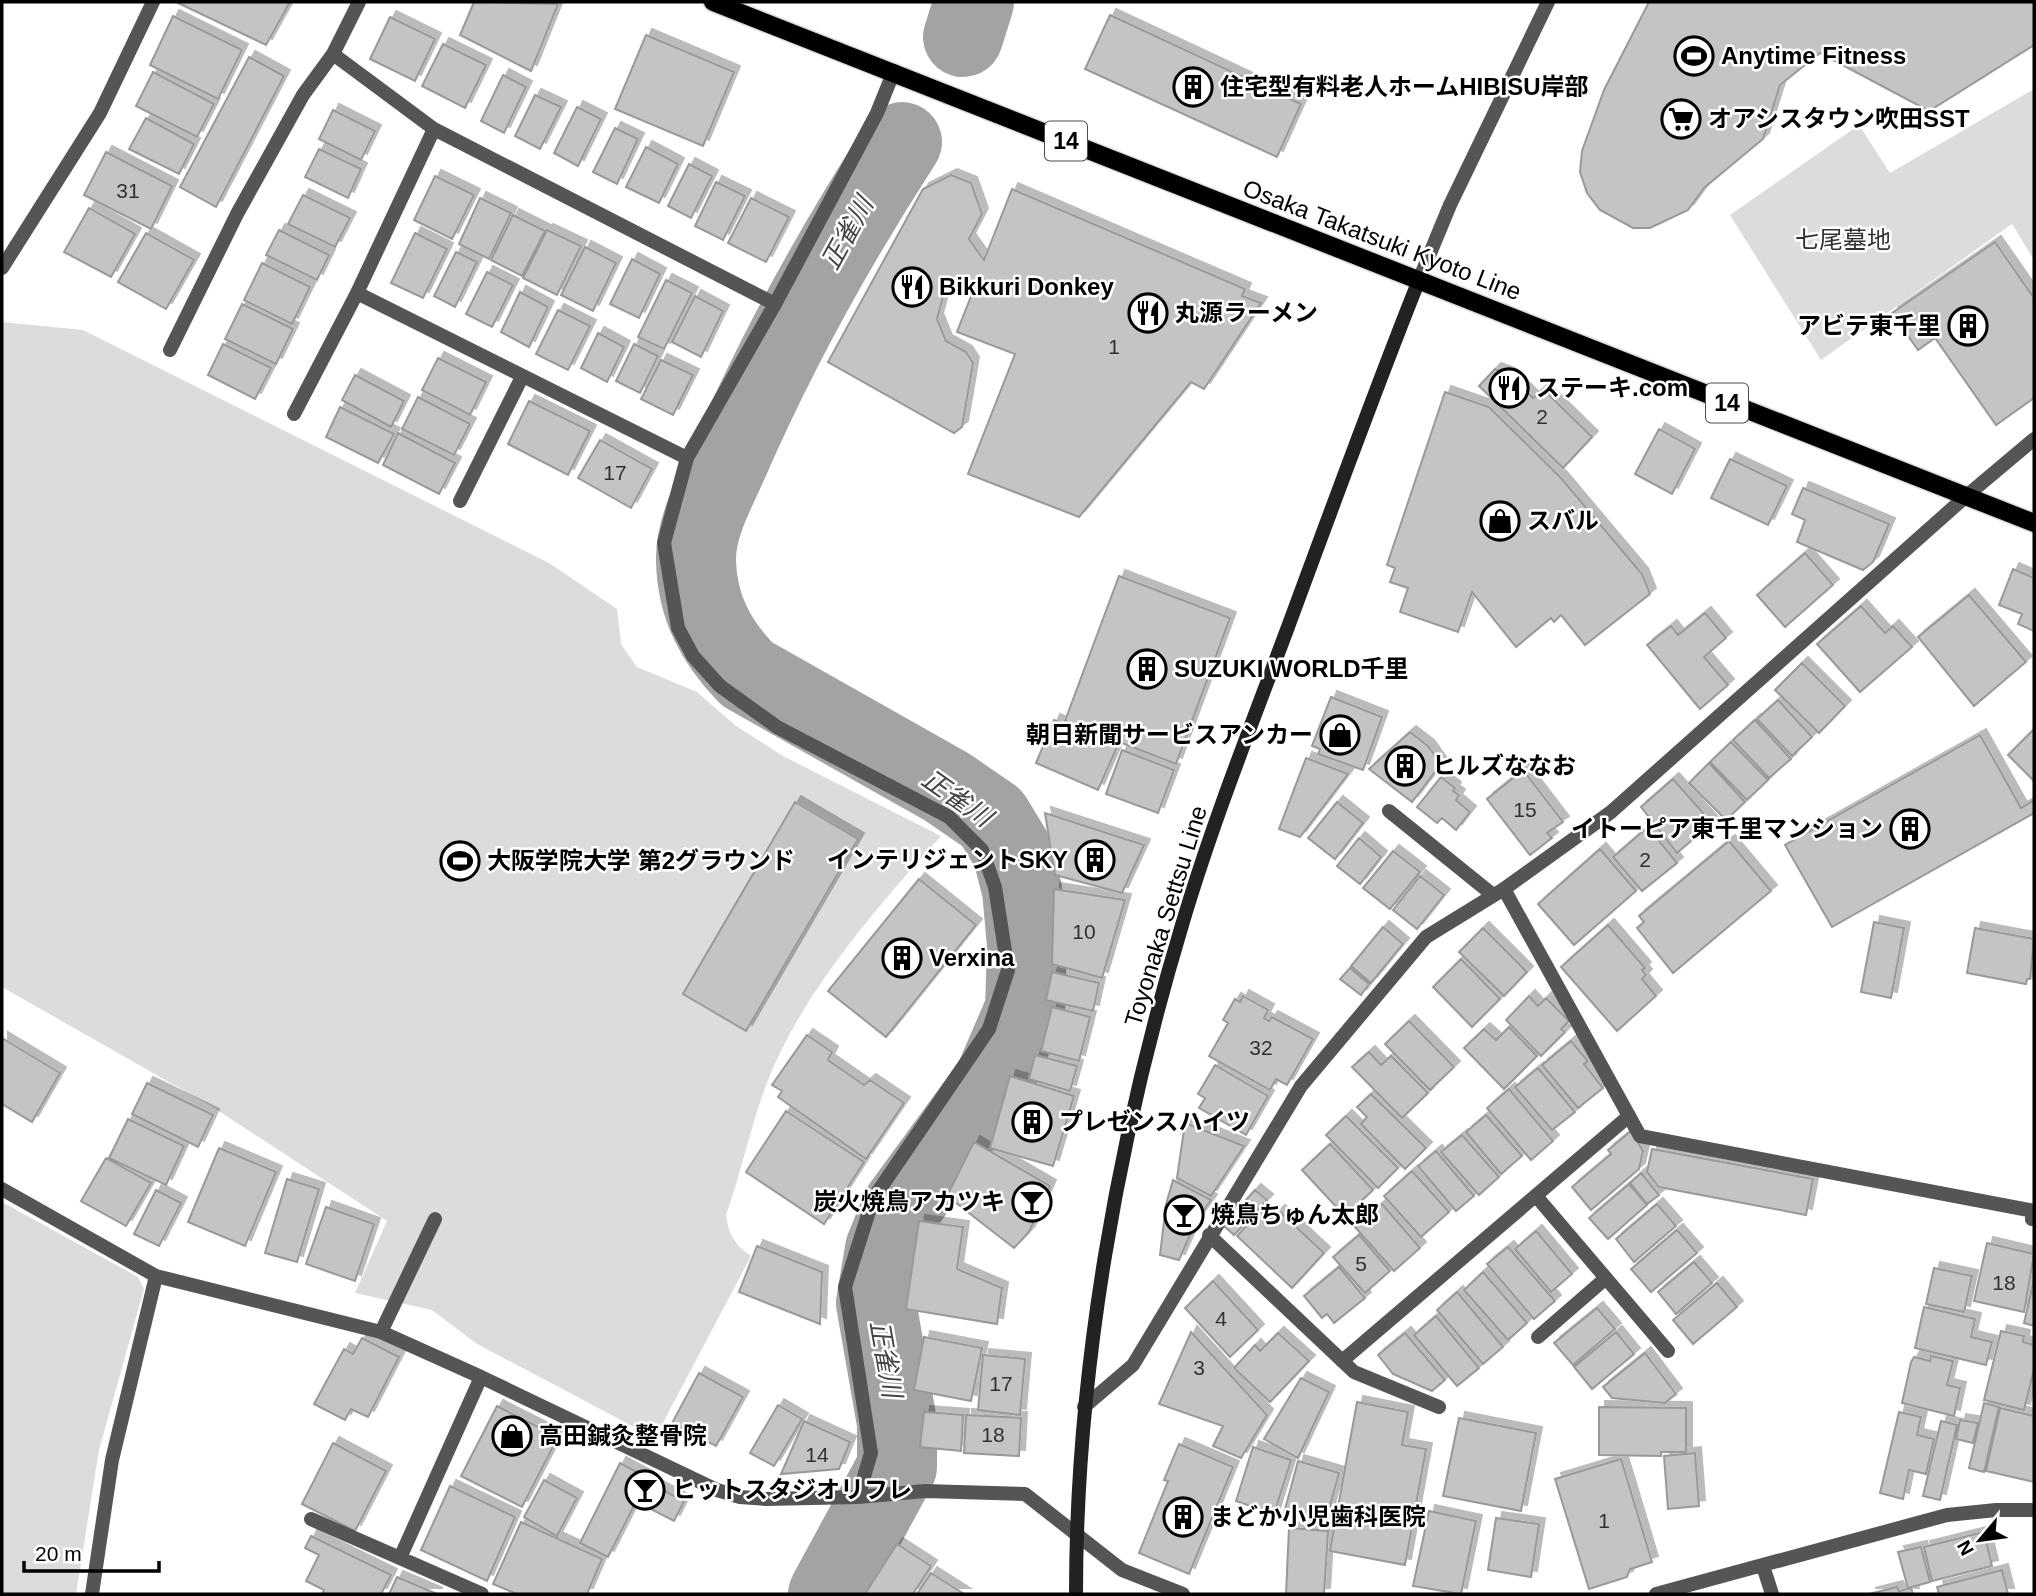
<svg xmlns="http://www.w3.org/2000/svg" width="2036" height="1596" font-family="Arial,'Noto Sans JP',sans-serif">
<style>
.green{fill:#dcdcdc}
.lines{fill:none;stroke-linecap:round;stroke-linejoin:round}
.river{stroke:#a3a3a3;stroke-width:80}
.building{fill:#c4c4c4;stroke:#999;stroke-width:2;filter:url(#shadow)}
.primary-casing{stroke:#dbdbdb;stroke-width:21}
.service{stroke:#555;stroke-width:14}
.minor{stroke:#555;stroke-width:14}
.tertiary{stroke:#555;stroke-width:14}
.secondary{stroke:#222;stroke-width:14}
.primary{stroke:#000;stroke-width:18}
.labels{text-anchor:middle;stroke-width:5;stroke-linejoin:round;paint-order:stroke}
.number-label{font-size:21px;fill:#313131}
.shield{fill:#fff;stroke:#4c4c4c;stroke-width:2}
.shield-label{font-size:23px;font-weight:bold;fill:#000}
.poi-label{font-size:24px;font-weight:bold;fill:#000;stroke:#fff;text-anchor:start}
.street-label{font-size:24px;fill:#000;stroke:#fff}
.park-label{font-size:24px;fill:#333;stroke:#fff}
.water-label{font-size:26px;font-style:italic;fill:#444;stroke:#fff}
</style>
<defs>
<filter id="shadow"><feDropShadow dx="6" dy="-6" stdDeviation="0" flood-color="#0004"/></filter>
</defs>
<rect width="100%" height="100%" fill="#fff"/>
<!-- green -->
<path class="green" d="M2034,89V260L2012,224L1821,360L1730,215L1859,125L1890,173Z
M2,322L83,330L549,563L617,609L621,644L637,667L697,692L736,726L783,756L941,836C876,908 799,996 765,1088C750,1129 741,1173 726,1215C728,1233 735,1246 751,1256L655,1438L477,1344L432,1310L355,1293L387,1221L211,1106L2,987Z
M2,1202L138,1277L144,1289L99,1450L76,1594H2Z"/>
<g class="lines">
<!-- river -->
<path class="river" d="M963,37L974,2
M828,1594L897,1467V1423L876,1303L885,1249L902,1207L994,1081L1025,1009L1027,945L1022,890L1012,851L992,818L947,787L747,674C716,642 697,607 696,561C695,528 714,494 727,465C775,354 836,244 902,142"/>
</g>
<!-- building -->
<path class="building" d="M176,2H290L266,45Z
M474,2L558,4L531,71L460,35Z
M1649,2H2034V45L1929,111L1820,53L1780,85L1763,139L1704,188L1688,210L1650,228H1633L1600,210L1587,193L1580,172L1582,151L1604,90Z
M1110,15L1301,104L1277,157L1085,69Z
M173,16L242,50L218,99L150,65Z
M390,17L435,39L415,81L370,59Z
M646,35L734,72L703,146L615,109Z
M443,44L486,65L465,108L422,86Z
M249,57L284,76L216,207L180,187Z
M153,72L214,104L197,137L136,106Z
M503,75L526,87L504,133L481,121Z
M535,95L561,107L540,149L515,136Z
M577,107L601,119L578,166L554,153Z
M333,110L375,131L361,160L319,139Z
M146,118L194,144L179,174L129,149Z
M615,128L638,139L617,184L593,172Z
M646,147L678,164L659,203L626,187Z
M319,149L361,169L348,198L305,177Z
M106,152L172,186L151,229L84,195Z
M689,164L712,176L691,218L668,206Z
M951,175L971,183L982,214L969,239L984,260L1012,189L1245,289L1242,296L1261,303L1204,389L1191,382L1079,517L968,474L1015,354L957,332L973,291L944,293L937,319L946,341L966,352L973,363L962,427L954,433L828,362L923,189Z
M435,176L474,195L452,239L414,220Z
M716,182L745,196L723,240L695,226Z
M303,195L350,218L335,247L288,224Z
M480,198L511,213L489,259L459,244Z
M751,198L789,217L766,262L728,243Z
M89,208L135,234L111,277L64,252Z
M513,215L545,231L522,276L491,260Z
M279,230L329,255L317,280L266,255Z
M547,230L581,246L557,295L523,278Z
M146,233L194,260L166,309L118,282Z
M415,233L447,249L423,298L391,283Z
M1995,242L2034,298V398L1996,425L1935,338L1918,350L1892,313Z
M585,247L616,263L593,311L561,295Z
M456,252L477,262L455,307L434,296Z
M632,259L660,274L639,318L610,304Z
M262,263L310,287L292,324L244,300Z
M487,272L513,285L492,327L466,314Z
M666,280L692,293L664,349L638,337Z
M520,292L548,307L529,347L501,332Z
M695,296L723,311L701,357L672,342Z
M242,304L293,329L276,364L225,339Z
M558,310L590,326L568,370L536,354Z
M598,333L624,347L607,382L581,368Z
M223,344L271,368L255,399L208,375Z
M634,344L658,356L640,393L616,381Z
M438,358L486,382L470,415L422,390Z
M661,360L693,375L673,415L641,399Z
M1495,369L1509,374L1533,398L1543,389L1592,437L1563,468L1479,386Z
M355,375L404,401L391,427L342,400Z
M1445,392L1489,407L1561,478L1642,574L1650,594L1585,645L1561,615L1554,622L1551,618L1516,647L1472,592L1458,632L1400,612L1408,588L1390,582L1395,568L1387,565Z
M418,397L470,424L454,455L402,429Z
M529,401L590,431L568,475L508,444Z
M340,407L394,434L378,463L326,437Z
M1659,429L1695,449L1672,494L1635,474Z
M398,433L455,463L439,494L383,465Z
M600,440L652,469L631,508L578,478Z
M1730,459L1787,486L1768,525L1711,498Z
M1803,488L1889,524L1873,562L1863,570L1797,542L1805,520L1792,514Z
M1805,553L1833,585L1785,627L1757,595Z
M2013,569L2034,578V631L2018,624L2022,614L1999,605Z
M1119,576L1230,618L1176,764L1065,721Z
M1969,595L2026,662L1974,706L1918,637Z
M1861,606L1885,633L1893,626L1912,647L1860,692L1817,644Z
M1705,613L1726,638L1704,657L1728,685L1700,709L1647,645L1671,626L1678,635Z
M1802,663L1845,706L1819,733L1775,690Z
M1331,697L1382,717L1363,770L1318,754L1320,749L1312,746Z
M1778,700L1812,737L1792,756L1757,719Z
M1054,720L1117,747L1098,790L1036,763Z
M1755,720L1791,759L1769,778L1733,740Z
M2034,729V781L2008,755Z
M1410,732L1428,746L1441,764L1412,802L1369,769Z
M1980,735L2021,808L2034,800V813L1832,927L1785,845Z
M1731,742L1768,780L1747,800L1710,762Z
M1122,750L1174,770L1158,813L1106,794Z
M1306,758L1348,774L1300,837L1279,829Z
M1709,763L1745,802L1726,820L1689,783Z
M1523,770L1563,822L1547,833L1552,838L1530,855L1487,799Z
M1441,777L1455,788L1453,791L1459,795L1456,800L1470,812L1456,830L1442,818L1437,823L1417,807Z
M1673,779L1712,823L1677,853L1641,807Z
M795,802L858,839L746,1031L683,994Z
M1337,802L1363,823L1335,859L1308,838Z
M1045,813L1144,845L1122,893L1055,875Z
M1648,827L1677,863L1642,891L1613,857Z
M1359,838L1381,857L1360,884L1337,866Z
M1729,841L1771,891L1673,973L1637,928L1644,922L1639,916Z
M1600,849L1636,891L1574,945L1538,904Z
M1393,851L1420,872L1390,909L1363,888Z
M1420,876L1444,895L1417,929L1393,910Z
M919,879L976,925L886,1037L828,991Z
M1054,889L1125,900L1102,978L1052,964Z
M1874,922L1904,928L1891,998L1861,992Z
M1608,925L1645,968L1642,970L1646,975L1642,979L1656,996L1617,1031L1561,967Z
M1383,927L1403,944L1371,983L1351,966Z
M1483,928L1527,972L1504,996L1459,952Z
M1975,928L2034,939L2030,979H2027L2026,984L1967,973Z
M1461,959L1500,999L1472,1027L1433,987Z
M1350,968L1369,984L1361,995L1340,979Z
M1052,972L1099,983L1093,1011L1046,1000Z
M1243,996L1268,1010L1264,1018L1269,1021L1272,1017L1313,1039L1287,1085L1276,1079L1270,1090L1209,1056L1228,1023L1223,1020L1235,999L1240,1002Z
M1529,996L1538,1006L1546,998L1569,1021L1561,1029L1565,1032L1541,1056L1506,1020Z
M1052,1007L1090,1017L1079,1061L1041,1051Z
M1409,1021L1454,1067L1430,1090L1385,1044Z
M1509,1027L1537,1056L1504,1089L1464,1048L1484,1029L1496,1040Z
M807,1035L832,1052L828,1060L864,1085L870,1080L904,1103L866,1159L778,1097L782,1091L772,1085Z
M2,1038L60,1073L32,1122L2,1104Z
M1571,1041L1588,1061L1584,1064L1603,1088L1578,1108L1542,1065Z
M1369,1052L1381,1065L1391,1056L1428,1093L1402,1118L1352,1067Z
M1035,1055L1077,1066L1070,1091L1029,1079Z
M1215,1065L1268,1096L1246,1135L1199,1108L1205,1098L1198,1094Z
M1538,1068L1575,1112L1552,1130L1515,1087Z
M1010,1076L1074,1096L1053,1166L990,1148Z
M147,1083L213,1115L198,1147L132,1114Z
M1509,1089L1553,1141L1531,1160L1487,1108Z
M1371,1094L1426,1148L1405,1169L1361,1124L1367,1117L1357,1107Z
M786,1111L864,1162L824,1224L746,1172Z
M1486,1115L1522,1156L1501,1174L1466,1132Z
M1346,1116L1398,1168L1378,1188L1326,1135Z
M128,1119L184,1146L166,1185L109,1158Z
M1185,1123L1244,1146L1211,1196L1177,1178Z
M1631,1131L1643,1151L1639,1169L1591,1210L1572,1187L1611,1154L1608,1150Z
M1462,1135L1499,1177L1479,1195L1441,1152Z
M974,1142L1050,1186L1029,1232L1014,1248L947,1196Z
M1330,1144L1373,1190L1351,1211L1347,1207L1341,1212L1302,1170Z
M219,1148L276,1172L245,1246L188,1222Z
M1652,1149L1813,1179L1806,1215L1659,1187L1647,1172Z
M1436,1151L1474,1196L1456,1211L1418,1166Z
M106,1158L151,1183L126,1226L81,1201Z
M1412,1171L1449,1212L1421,1237L1384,1196Z
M1641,1173L1659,1195L1647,1204L1630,1183Z
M287,1179L319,1189L297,1262L265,1253Z
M1173,1180L1211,1200L1194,1224L1165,1208Z
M1629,1184L1647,1205L1608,1239L1589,1218Z
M156,1190L181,1203L159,1246L134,1234Z
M1255,1190L1267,1200L1234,1235L1223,1225Z
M1382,1204L1420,1248L1394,1271L1355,1227Z
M1657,1204L1676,1226L1634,1262L1616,1239Z
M326,1207L374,1224L355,1281L306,1264Z
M1260,1211L1270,1220L1279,1211L1324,1253L1292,1288L1237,1236Z
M1165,1213L1194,1226L1179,1260L1160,1255Z
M919,1221L963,1227L957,1269L1002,1288L997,1324L906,1309Z
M1677,1230L1697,1253L1651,1292L1631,1269Z
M1536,1231L1572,1274L1551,1292L1515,1249Z
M1359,1235L1390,1271L1365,1293L1333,1257Z
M1987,1243L2034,1254L2024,1312L1974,1301Z
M757,1246L822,1272L820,1324L739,1292Z
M1508,1247L1555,1301L1534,1319L1487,1264Z
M1694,1262L1712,1283L1676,1314L1658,1292Z
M1339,1267L1365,1298L1334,1323L1327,1314L1322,1318L1304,1296Z
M1934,1268L1972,1276L1964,1312L1926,1304Z
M1483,1272L1527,1323L1508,1340L1464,1290Z
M2034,1279V1326L2024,1323Z
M1213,1281L1258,1330L1230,1357L1185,1308Z
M1717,1283L1737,1307L1693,1344L1673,1320Z
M1457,1292L1503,1347L1483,1364L1437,1310Z
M1924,1307L1975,1319L1971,1337L1992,1342L1986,1365L1915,1348Z
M1597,1308L1615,1329L1573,1365L1554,1343Z
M1436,1316L1479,1368L1457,1386L1414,1335Z
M2001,1331L2024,1336L2023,1342L2034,1345V1369L2024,1410L1984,1400Z
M1191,1332L1267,1415L1241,1458L1213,1446L1223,1426L1159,1404Z
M1616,1332L1634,1354L1592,1389L1574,1367Z
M1278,1333L1309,1361L1270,1402L1234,1368L1255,1345L1260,1351Z
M1405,1333L1445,1380L1432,1391L1393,1374L1378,1355Z
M924,1337L982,1348L971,1401L914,1390Z
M362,1338L399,1357L368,1417L351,1409L345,1420L314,1404L344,1349L353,1354Z
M1645,1353L1676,1394L1665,1403L1612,1398L1603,1387Z
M983,1355L1025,1359L1020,1415L978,1410Z
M1931,1356L1953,1361L1947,1385L1960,1388L1954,1416L1902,1403L1911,1362L1914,1357L1930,1361Z
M699,1373L743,1397L716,1446L672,1423Z
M1301,1378L1329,1392L1298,1458L1264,1439Z
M1357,1402L1408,1412L1402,1445L1426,1449L1405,1565L1330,1551Z
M1984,1403L1999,1407L1984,1472L1969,1468Z
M778,1405L802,1419L774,1466L750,1453Z
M497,1406L558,1437L522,1507L461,1476Z
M1599,1407L1686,1408V1452H1661V1456L1599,1455Z
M2000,1408L2034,1416V1482L1986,1471Z
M924,1412L963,1415L961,1451L920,1447Z
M1899,1412L1921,1417L1917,1435L1934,1439L1926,1474L1909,1470L1903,1499L1880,1493Z
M966,1415L1021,1418L1019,1456L964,1453Z
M1459,1418L1536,1433L1521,1511L1443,1496Z
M1960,1420L1978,1423L1973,1443L1956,1439Z
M804,1421L850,1442L839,1469L781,1474Z
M1941,1421L1957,1425L1940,1500L1923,1496Z
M333,1443L386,1471L355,1531L302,1504Z
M1179,1444L1233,1467L1189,1574L1139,1553L1168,1481L1164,1480Z
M1253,1447L1291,1460L1274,1514L1236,1501Z
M1695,1453L1699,1506L1668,1509L1664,1456Z
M1621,1459L1652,1562L1630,1569L1627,1577L1589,1589L1555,1479Z
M1298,1461L1339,1473L1325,1524L1284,1513Z
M620,1463L648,1478L608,1557L580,1543Z
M544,1480L577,1498L557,1536L524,1517Z
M651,1484L684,1501L674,1521L641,1504Z
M450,1486L515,1517L487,1581L421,1550Z
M1429,1511L1476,1521L1461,1594L1413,1586Z
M1496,1518L1539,1524L1531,1577L1488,1570Z
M521,1522L602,1559L587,1594H517L493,1584Z
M1289,1528L1328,1531L1324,1594H1286Z
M1984,1532L1992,1566L1932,1581L1924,1547Z
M311,1536L391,1575L381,1594H322L324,1590L306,1581L319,1555L305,1548Z
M897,1544L931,1566L913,1594H865Z
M1921,1547L1930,1582L1908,1588L1898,1552Z
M2002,1570L2008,1594H1939L1937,1587Z
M931,1573L964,1594H917Z
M397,1577L437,1594H389Z
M1897,1587L1899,1591L1911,1588L1913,1594H1869Z"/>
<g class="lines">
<!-- primary casing -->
<g class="primary-casing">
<path id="primary" d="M713,2L2034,523"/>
</g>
<!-- service -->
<path class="service" d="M1504,889L1640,1136L2034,1211L2032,1219
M381,1332L435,1219"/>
<!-- minor -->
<path class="minor" d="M333,54L434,129L775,304
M2,268L100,113L153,2
M357,293L687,458
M170,350L237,214L303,95L333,54L359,2
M294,414L357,293L434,129
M460,501L522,377
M1389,811L1493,895
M2,1189L156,1276L381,1332L481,1377L717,1490L740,1497L766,1499L858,1497L925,1491L1025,1494L1122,1570L1183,1594
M1536,1196L1668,1351
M2032,1219H2034
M1209,1235L1354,1372L1439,1407
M1538,1337L1606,1278
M1342,1361L1629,1116
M1084,1407L1133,1365L1301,1086L1426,937L1504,889L1611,812L1964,498L2034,439
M858,1497L871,1453L845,1287L873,1199L989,1029L1008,970L995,887L982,850L949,817L777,727L720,686L693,656L678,628L664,543L687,458L775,304L877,113L894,71
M311,1519L482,1594
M400,1558L481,1377
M1763,1566L1772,1594
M92,1594L112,1460L156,1276
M1656,1594L1947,1515L1996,1510H2034"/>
<!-- tertiary -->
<path class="tertiary" d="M1419,280L1450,205L1548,2"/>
<!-- secondary -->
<path class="secondary" d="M1076,1594C1076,1371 1118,1138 1182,925C1212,824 1251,726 1288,627C1331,511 1373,395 1419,280"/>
<!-- primary -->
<use href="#primary" class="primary"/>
</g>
<!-- icons -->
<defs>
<g id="stadium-ring" transform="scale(2.0125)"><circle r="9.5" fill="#fff" stroke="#000" stroke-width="1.5"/><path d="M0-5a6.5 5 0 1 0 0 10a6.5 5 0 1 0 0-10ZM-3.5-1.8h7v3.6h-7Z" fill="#000"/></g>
<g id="building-ring" transform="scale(2.0125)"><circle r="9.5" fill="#fff" stroke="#000" stroke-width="1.5"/><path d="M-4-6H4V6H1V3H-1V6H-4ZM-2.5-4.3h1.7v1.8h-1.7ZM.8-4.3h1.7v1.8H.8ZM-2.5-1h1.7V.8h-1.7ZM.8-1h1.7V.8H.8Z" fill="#000"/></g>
<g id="supermarket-ring" transform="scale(2.0125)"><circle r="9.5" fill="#fff" stroke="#000" stroke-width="1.5"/><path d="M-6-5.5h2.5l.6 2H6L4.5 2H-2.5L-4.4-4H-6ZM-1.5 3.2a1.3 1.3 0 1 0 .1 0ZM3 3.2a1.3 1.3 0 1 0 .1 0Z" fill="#000"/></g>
<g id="restaurant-ring" transform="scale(2.0125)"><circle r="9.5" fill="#fff" stroke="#000" stroke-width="1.5"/><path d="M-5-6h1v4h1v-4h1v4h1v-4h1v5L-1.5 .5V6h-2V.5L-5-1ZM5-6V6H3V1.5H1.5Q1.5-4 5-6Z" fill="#000"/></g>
<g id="shop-ring" transform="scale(2.0125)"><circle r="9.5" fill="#fff" stroke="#000" stroke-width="1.5"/><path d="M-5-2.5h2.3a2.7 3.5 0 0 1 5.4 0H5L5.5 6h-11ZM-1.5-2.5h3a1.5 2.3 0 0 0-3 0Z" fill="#000"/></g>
<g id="bar-ring" transform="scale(2.0125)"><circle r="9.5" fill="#fff" stroke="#000" stroke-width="1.5"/><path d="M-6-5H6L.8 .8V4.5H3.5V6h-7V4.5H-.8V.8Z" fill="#000"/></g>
</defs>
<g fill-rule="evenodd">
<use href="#stadium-ring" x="1694" y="56"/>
<use href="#building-ring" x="1193" y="87"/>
<use href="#supermarket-ring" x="1681" y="119"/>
<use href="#restaurant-ring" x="912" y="287"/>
<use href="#restaurant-ring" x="1148" y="313"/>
<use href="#building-ring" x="1968" y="326"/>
<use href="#restaurant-ring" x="1509" y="388"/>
<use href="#shop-ring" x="1500" y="521"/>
<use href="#building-ring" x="1147" y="669"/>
<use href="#shop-ring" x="1340" y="735"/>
<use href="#building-ring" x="1405" y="766"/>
<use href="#building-ring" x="1910" y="829"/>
<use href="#building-ring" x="1095" y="860"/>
<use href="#stadium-ring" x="460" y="861"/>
<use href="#building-ring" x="902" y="958"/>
<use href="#building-ring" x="1032" y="1122"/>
<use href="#bar-ring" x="1032" y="1202"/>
<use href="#bar-ring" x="1184" y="1215"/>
<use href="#shop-ring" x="512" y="1436"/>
<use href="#bar-ring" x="645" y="1490"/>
<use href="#building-ring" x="1183" y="1517"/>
</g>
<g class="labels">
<!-- number labels -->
<g class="number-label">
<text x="128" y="198">31</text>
<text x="1114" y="354">1</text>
<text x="1542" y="424">2</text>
<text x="615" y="480">17</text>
<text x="1525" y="817">15</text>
<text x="1645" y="867">2</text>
<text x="1084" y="939">10</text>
<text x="1261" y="1055">32</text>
<text x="1361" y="1271">5</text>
<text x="2004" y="1290">18</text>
<text x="1221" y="1326">4</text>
<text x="1199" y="1375">3</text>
<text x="1001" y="1391">17</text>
<text x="993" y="1442">18</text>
<text x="817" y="1462">14</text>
<text x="1604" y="1528">1</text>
</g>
<!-- shield labels -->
<g class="shield">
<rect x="1045" y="121.5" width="42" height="39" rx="5"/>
<rect x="1706" y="383.5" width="42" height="39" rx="5"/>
</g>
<g class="shield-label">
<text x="1066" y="149">14</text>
<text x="1727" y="411">14</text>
</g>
<!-- poi labels -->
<g class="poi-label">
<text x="1721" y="64">Anytime Fitness</text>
<text x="1220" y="95">住宅型有料老人ホームHIBISU岸部</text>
<text x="1708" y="127">オアシスタウン吹田SST</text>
<text x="939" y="295">Bikkuri Donkey</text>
<text x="1175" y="321">丸源ラーメン</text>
<text x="1941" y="334" text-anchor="end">アビテ東千里</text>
<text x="1536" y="396">ステーキ.com</text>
<text x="1527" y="529">スバル</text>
<text x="1174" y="677">SUZUKI WORLD千里</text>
<text x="1313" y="743" text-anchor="end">朝日新聞サービスアンカー</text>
<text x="1432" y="774">ヒルズななお</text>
<text x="1883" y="837" text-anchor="end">イトーピア東千里マンション</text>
<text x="1068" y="868" text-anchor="end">インテリジェントSKY</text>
<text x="487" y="869">大阪学院大学 第2グラウンド</text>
<text x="929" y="966">Verxina</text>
<text x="1059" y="1130">プレゼンスハイツ</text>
<text x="1005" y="1210" text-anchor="end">炭火焼鳥アカツキ</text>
<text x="1211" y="1223">焼鳥ちゅん太郎</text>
<text x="539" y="1444">高田鍼灸整骨院</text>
<text x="672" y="1498">ヒットスタジオリフレ</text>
<text x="1210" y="1525">まどか小児歯科医院</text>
</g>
<!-- street labels -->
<g class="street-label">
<text transform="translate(1382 240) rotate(21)" y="8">Osaka Takatsuki Kyoto Line</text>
<text transform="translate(1166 916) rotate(-73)" y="8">Toyonaka Settsu Line</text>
</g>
<!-- park labels -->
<g class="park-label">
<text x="1843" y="248">七尾墓地</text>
</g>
<!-- water labels -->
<g class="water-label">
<text transform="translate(847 233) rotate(-61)" y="9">正雀川</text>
<text transform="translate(957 798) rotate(35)" y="9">正雀川</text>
<text transform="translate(886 1359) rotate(80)" y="9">正雀川</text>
</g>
</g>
<!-- border -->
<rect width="2036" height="1596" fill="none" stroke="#000000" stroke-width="7"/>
<!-- north arrow -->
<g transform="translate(1980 1540) rotate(241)" stroke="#ffffff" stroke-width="5" paint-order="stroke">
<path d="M0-5L12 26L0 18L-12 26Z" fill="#000000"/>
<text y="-10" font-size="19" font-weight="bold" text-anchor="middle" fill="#000000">N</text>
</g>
<!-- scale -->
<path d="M24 1561v10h135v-10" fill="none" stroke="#000000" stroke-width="3.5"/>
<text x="35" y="1561" font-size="21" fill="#000000" stroke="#ffffff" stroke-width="5" paint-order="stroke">20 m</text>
</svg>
